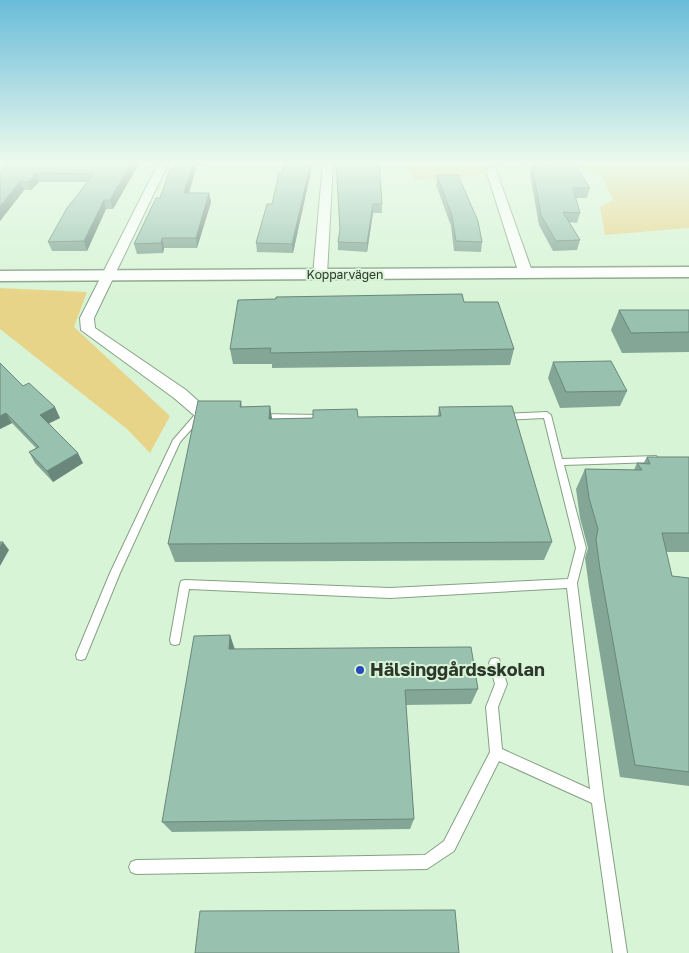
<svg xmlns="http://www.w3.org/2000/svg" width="689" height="953" font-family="'Golos Text',sans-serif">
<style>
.green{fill:#e8d489}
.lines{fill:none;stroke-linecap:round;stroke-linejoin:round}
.service-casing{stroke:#86a084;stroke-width:2}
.minor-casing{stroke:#86a084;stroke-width:2}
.tertiary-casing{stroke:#86a084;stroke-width:3}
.service{fill:#fff;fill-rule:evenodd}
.minor{fill:#fff;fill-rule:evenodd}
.tertiary{fill:#fff;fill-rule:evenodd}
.wall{fill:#83a697}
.shaded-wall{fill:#6a877b}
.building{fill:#98c1b0;stroke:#6a877b}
.poi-dot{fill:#264ab9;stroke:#d8f4d6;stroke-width:2}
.labels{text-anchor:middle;stroke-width:4;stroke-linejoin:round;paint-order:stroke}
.far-street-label{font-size:12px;fill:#2d372c;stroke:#d8f4d6}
.near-poi-label{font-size:18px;font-weight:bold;fill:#2d372c;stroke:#d8f4d6;text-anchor:start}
</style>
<rect width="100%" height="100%" fill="#d8f4d6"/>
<!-- green -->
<path class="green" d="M402,162H502L478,176L416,180Z
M505,162H689V228L605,235L600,207L613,200L600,173Z
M0,288L87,292L74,327L170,416L150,453L127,429L0,329Z"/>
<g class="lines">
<!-- service casing -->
<g class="service-casing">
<path id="service" d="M202,409L206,412L205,414L180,442L120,573L85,659L81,660L77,659L76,655L110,573L173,440L199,410Z
M547,412L551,415L562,459L656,456L660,459L656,462L564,465L586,548L577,583L604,799L627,953H613L592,803L499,761L454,851L427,869L136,874L131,872L129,867L131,862L136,860L425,855L444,841L490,752L486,707L495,684L489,663L491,659L495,658L499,659L507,684L498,707L502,749L590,789L567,588L390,598L189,589L180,640L179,644L175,645L171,644L170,640L180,584L181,581L185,580L390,588L568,579L576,548L544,418L505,420L501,417L505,414Z
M260,414L319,415L323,418L319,421L260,420L256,417Z"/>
</g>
<!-- minor casing -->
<g class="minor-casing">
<path id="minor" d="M0,162H7L0,167Z
M159,162H169L94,318L95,328L186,390L210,412L207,416L201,418L195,416L174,398L81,330L80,318Z
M323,162H333L327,275L320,279L313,275Z
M491,167L496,170L533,274L531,277H521L519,274L486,170Z"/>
</g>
<!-- tertiary casing -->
<g class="tertiary-casing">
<path id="tertiary" d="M689,267V277L0,281V271Z"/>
</g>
<!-- service -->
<use href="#service" class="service"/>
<!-- minor -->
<use href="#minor" class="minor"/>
<!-- tertiary -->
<use href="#tertiary" class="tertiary"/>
</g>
<!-- wall -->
<path class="wall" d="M9,162H140L113,209H106L87,251H52L48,242L87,182H39L31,190H24L0,221V173Z
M176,162H206L205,166H197L189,193H209L211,202L197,248H164L163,253L137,254L134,244L160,198Z
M284,162H313L293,253L257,252L256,243L272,204L282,173Z
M336,162H379L382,204V213H373L367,252L338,250V242L340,230Z
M532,165L590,188L587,198H575L580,213L577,223L569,222L580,240L577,250L553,251L539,225L530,174Z
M437,175L482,242L481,252L454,251L451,226L436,185Z
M464,302L514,349L510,365L272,368V364H233L230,349Z
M619,310H689V352L622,353L611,330Z
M553,362L627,391L620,406L560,408L548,378Z
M0,363L23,386L60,418L49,423L83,463L53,482L35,463L29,452L36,448L12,423L0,429Z
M241,401L242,407L270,406L272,419L438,416L439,407L552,542L544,560L175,562L168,544Z
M647,457H689V552H666L672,576L689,578V786L620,777L589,587L585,558L588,548L580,518L576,489L585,469L634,470L637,463L643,464Z
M230,635L235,649L478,689L471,704L406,705L414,819L410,829L172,832L162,822Z"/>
<!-- shaded-wall -->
<path class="shaded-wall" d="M132,162H140L113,209L110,200Z
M194,162H196L197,166L186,202L184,193Z
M311,162H313L293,253L292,244Z
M36,173L39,182L31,190L28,182Z
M20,181L24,190L0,221V207Z
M209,193L211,202L197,248L196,238Z
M104,200L106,209L87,251L84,241Z
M373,204V213L367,252V243Z
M162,238L164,248L163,253L161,243Z
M270,406L273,426L269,419Z
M55,407L60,418L46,425L40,415Z
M6,413L12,423L0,429V416Z
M78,453L83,463L53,482L47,471Z
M3,542L9,550L0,566V547Z
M230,635L235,652L229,649Z"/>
<!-- building -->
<path class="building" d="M9,162H132L110,200H104L84,241L48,242L67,208L94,174L36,173L28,182L20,181L0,207V173Z
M176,162H194L184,193H209L196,238H162L161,243L134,244L156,198H160L170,170H173Z
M284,162H311L292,244L256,243L267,204H272L279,173H282Z
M336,162H379L382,204H373L367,243L338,242L340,229Z
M575,164L590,188H573L580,213L563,212L580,240L556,241L541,215L532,165Z
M437,175H458L478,221L482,242L456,241L452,216Z
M462,294L464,302H498L514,349L270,353L271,348L230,349L238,300L276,299V297Z
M619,310H689V332L631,333Z
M611,361L627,391L566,392L553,362Z
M0,363L23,386L29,383L55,407L40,415L78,453L47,471L29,452L39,447L6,413L0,416Z
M198,401H241L240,407L270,406L269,419L313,418V410L357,409L358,417L441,416L439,407L512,406L552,542L168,544Z
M647,457H689V533H662L672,576L689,578V772L635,765L600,569L596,539L598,529L589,498L585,469L642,470L637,463L650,464Z
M0,542H3L0,547Z
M230,635L229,649L471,647L478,689L405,690L414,819L162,822L194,636Z
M455,910L459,953H195L200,911Z"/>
<!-- sky -->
<linearGradient id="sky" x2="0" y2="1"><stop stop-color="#69bcd9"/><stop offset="0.55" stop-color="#edfaed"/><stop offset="1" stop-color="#edfaed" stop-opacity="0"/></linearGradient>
<rect width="689" height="295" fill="url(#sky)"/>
<!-- markers -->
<circle class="poi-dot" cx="360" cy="670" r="5"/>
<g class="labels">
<!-- far-street labels -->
<g class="far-street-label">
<text x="345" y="279">Kopparvägen</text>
</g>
<!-- near-poi labels -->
<g class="near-poi-label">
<text x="370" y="676">Hälsinggårdsskolan</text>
</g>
</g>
</svg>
